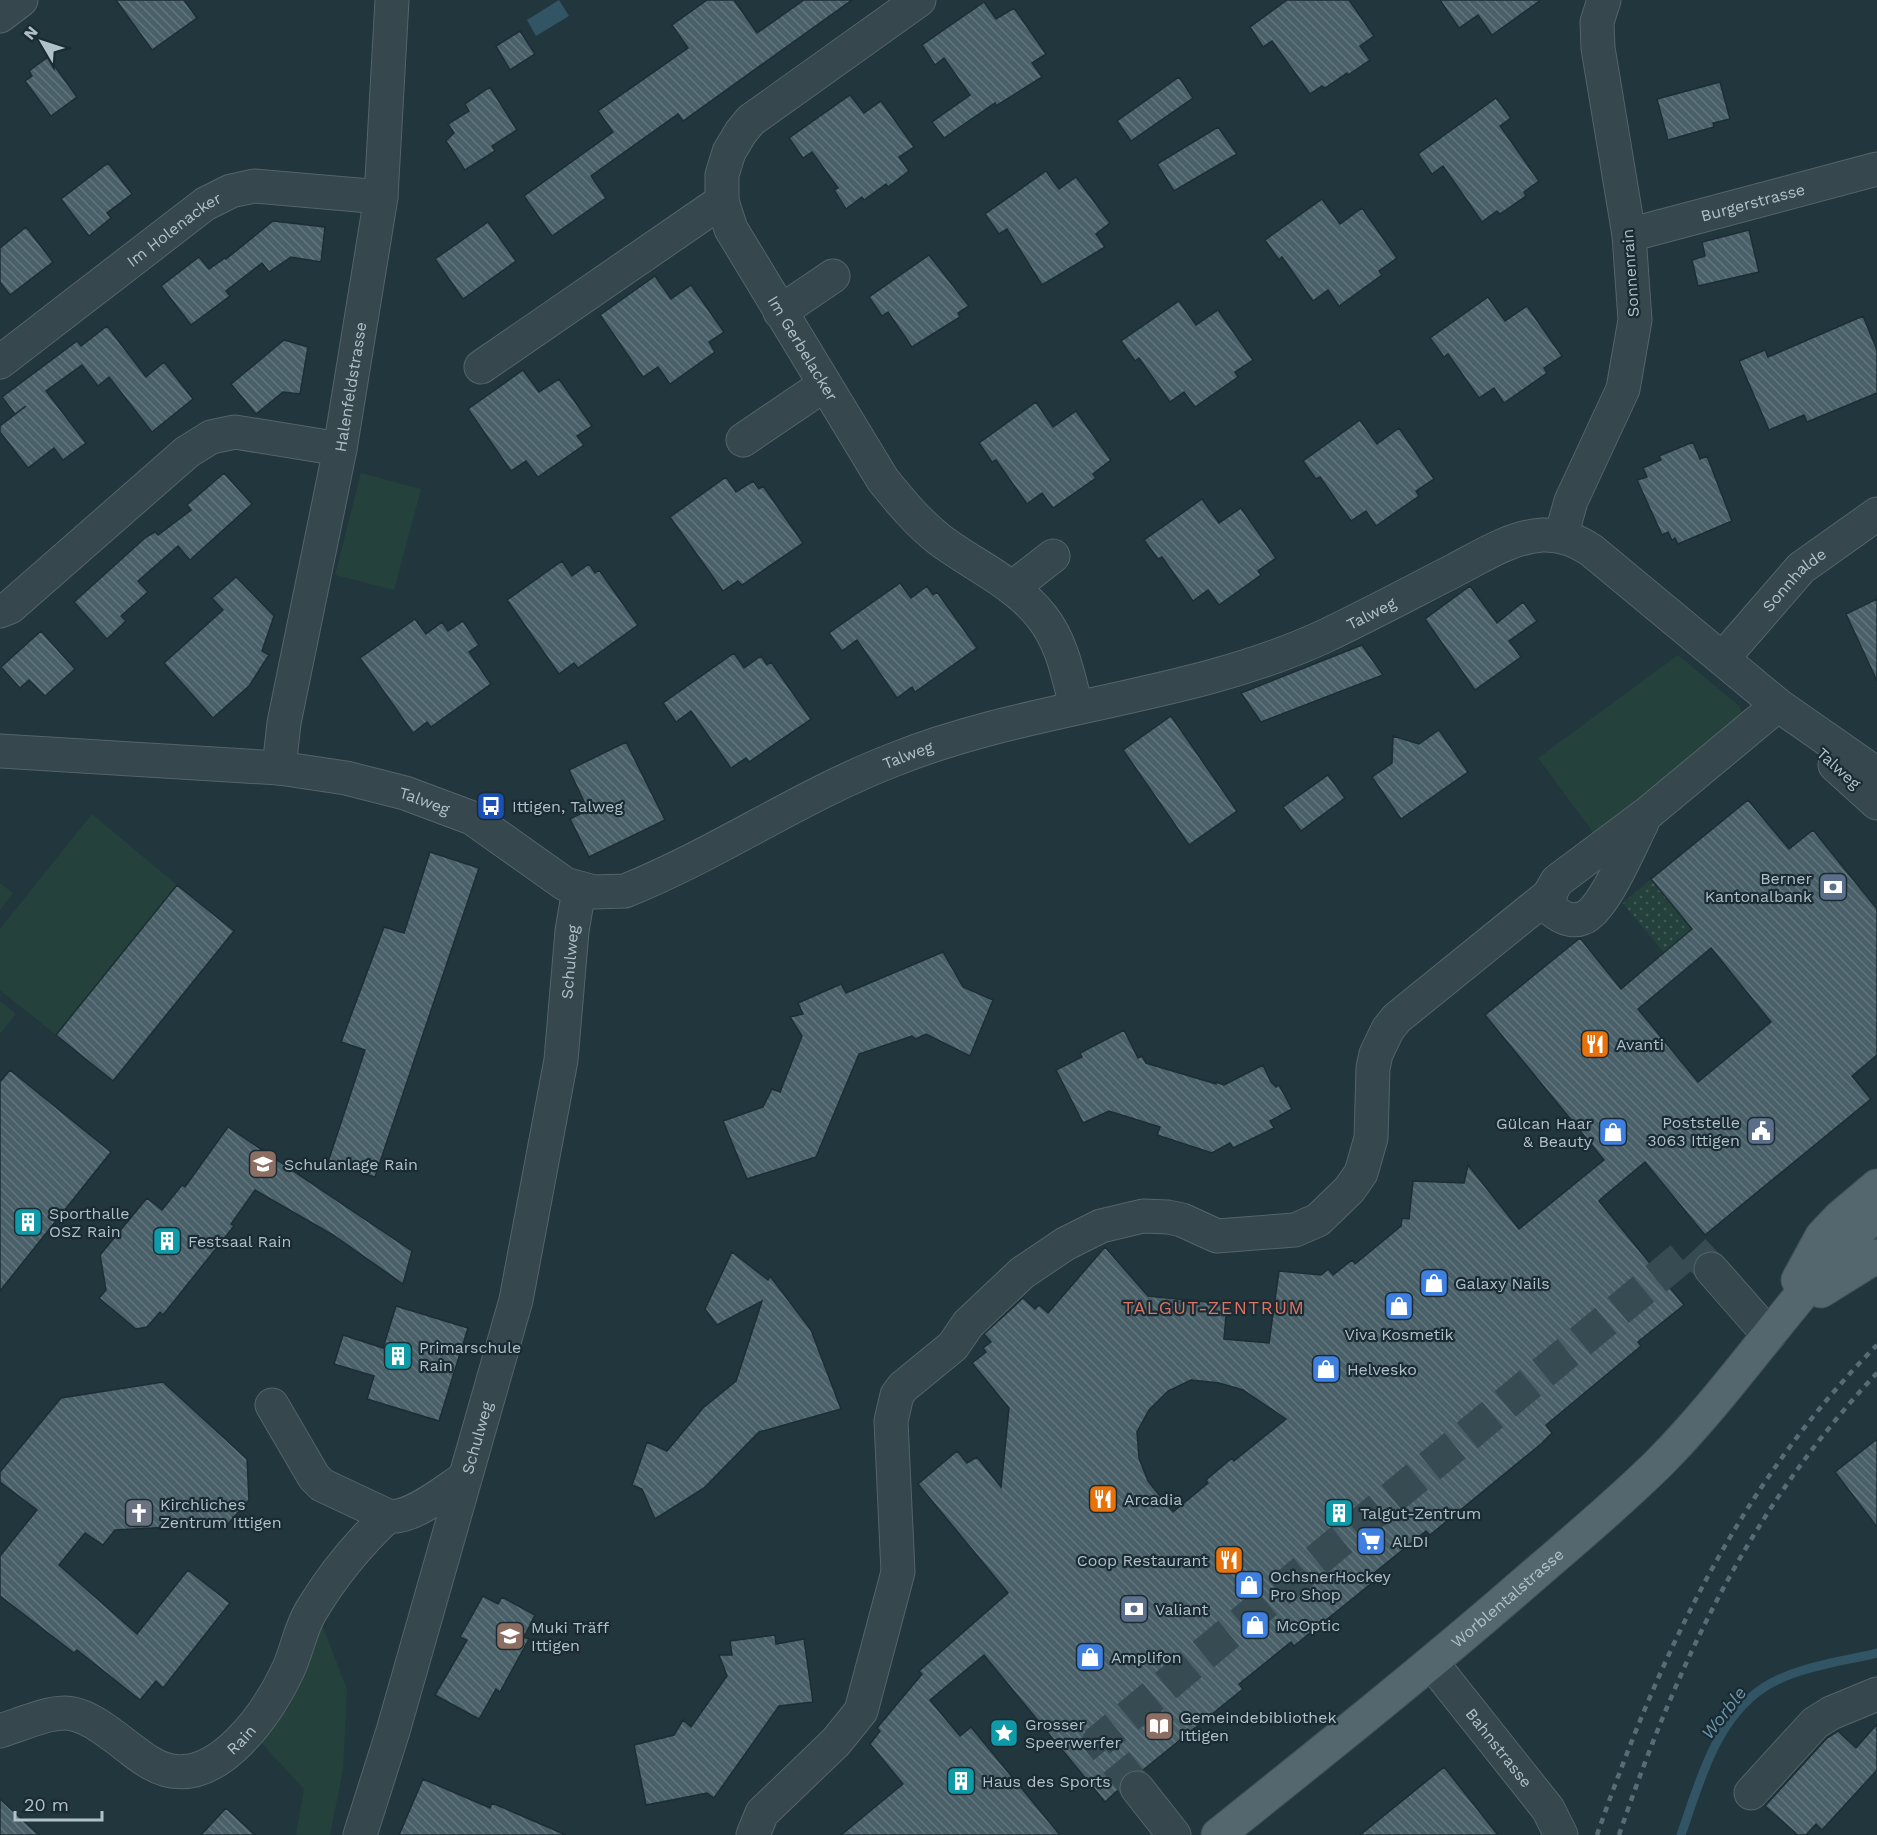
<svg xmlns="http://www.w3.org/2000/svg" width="1877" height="1835" font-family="'Work Sans',sans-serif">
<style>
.grass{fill:#25413c}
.park{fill:url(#park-dots)}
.water{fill:#325565}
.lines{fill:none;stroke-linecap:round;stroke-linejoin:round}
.stream{stroke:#325565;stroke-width:9}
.building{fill:url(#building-back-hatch);stroke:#1d2e35;stroke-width:1.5;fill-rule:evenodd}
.minor-tunnel{stroke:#374b53;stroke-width:33;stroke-dasharray:33 16;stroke-linecap:butt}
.minor-casing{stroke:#54646c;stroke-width:35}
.major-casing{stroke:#42535a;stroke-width:35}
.minor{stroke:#36474e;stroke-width:33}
.major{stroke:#54666e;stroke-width:33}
.rail{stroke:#576c75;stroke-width:4.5;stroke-dasharray:6 6;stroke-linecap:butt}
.labels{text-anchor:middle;stroke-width:4.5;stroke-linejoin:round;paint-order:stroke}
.street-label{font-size:16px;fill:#b1c1c9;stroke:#1b2b33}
.poi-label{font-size:16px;fill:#b1c1c9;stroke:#1b2b33;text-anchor:start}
.neighbourhood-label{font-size:18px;letter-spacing:1.5px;fill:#de7562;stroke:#1b2b33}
.water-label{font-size:18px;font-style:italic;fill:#6897ab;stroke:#1b2b33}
</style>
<defs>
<pattern id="park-dots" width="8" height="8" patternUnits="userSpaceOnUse" patternTransform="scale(1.5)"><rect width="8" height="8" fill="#25413c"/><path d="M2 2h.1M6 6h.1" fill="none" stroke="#425b57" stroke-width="1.8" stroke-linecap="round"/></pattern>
<pattern id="building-back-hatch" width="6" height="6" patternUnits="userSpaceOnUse" patternTransform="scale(1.5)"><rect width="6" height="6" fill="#4a6069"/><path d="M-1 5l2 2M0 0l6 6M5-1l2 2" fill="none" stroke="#62757d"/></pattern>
</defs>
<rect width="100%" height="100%" fill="#22363e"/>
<!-- grass -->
<path class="grass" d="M361,473L421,489L394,590L335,575Z
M1678,655L1739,706L1743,714L1598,839L1538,758Z
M92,814L177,885L56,1035L0,990V929Z
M0,883L13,893L0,910Z
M0,1001L16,1014L0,1034Z
M322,1624L347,1690L343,1770L330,1835H296L304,1789L258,1739Z"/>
<!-- park -->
<path class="park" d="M1651,879L1692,929L1664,953L1623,903Z"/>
<!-- water -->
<path class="water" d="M559,0L569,16L536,36L527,20Z"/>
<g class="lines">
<!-- stream -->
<path class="stream" d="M1681,1835C1699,1784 1715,1720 1763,1688C1795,1667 1840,1662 1877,1653"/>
</g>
<!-- building -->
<path class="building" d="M116,0H184L197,18L152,50Z
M707,0H734L757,33L804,0H852L683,121L678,114L591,176L606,198L552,236L524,196L613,132L598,111L688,48L672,25Z
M1287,0H1349L1374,36L1360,46L1370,60L1348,75L1347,73L1325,88L1322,86L1310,94L1272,41L1263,47L1250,27Z
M1440,0H1541L1492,35L1478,15L1459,28Z
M984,2L996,19L1014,8L1046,54L1032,63L1042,77L996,106L995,103L944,138L932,122L970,95L944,58L935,65L922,45Z
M520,31L535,54L510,70L496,46Z
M48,57L77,97L51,116L25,81L32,76L29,71Z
M1179,77L1193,98L1131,141L1117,121Z
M1720,82L1730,119L1713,123L1714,127L1668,140L1657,99Z
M490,87L517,130L492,146L495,151L465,170L446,141L454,133L448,124L469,111L465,104Z
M850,95L864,113L881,101L914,147L899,157L909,171L888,187L886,184L864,200L862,197L846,209L834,190L838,188L812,152L803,158L789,138Z
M1496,98L1511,118L1500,126L1539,181L1524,192L1526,196L1500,214L1497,211L1482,222L1443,166L1432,174L1418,154Z
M1218,127L1237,154L1174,191L1157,164Z
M108,163L132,194L107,213L111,218L89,236L61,199Z
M1046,171L1059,189L1076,177L1110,223L1096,234L1105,247L1042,285L1007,229L999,234L985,214Z
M1322,199L1340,224L1362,208L1397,258L1379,271L1382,275L1339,306L1328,290L1313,301L1282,257L1279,260L1265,240Z
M273,221L325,227L321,262L291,257L269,272L262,263L226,291L230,296L191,325L161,286L199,257L209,269L225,258L226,259Z
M488,222L516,261L463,299L435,259Z
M26,227L53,262L10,295L0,282V248Z
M1749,230L1759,272L1698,286L1692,260L1705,256L1702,242Z
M929,255L969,306L958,313L960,317L912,347L888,312L882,316L869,297Z
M655,276L671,299L691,285L724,332L709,342L715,352L670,384L658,367L643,377L600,315Z
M1488,297L1505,321L1527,306L1562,356L1544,368L1547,373L1504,403L1494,388L1479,398L1448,354L1444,357L1430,338Z
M1179,301L1196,325L1218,310L1253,360L1235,372L1238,377L1195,407L1184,392L1170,402L1139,358L1135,361L1121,341Z
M1863,316L1877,350V393L1807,422L1804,415L1769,430L1739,361L1765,350L1768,357Z
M107,326L146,377L164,362L193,399L152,432L109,377L98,386L82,365L46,391L86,443L63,460L54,448L28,468L0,432V426L26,406L15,414L2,397L77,341L81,346Z
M284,340L308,347L300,394L283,392L256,414L231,384Z
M523,370L539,392L559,379L592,426L577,436L584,445L538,477L526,461L511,471L468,409Z
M1036,402L1053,427L1076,411L1111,460L1093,474L1096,478L1053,508L1042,493L1027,504L996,460L992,462L979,443Z
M1360,420L1377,444L1399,428L1434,479L1416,491L1419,496L1376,526L1366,511L1351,521L1320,477L1316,479L1303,461Z
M1693,442L1700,459L1707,456L1732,521L1678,544L1675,538L1672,540L1668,532L1662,535L1637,480L1647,477L1643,468L1661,460L1659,456Z
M224,473L252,504L190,560L178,546L138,581L148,592L121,616L126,621L107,639L74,602L146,537L155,532L158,535L191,510L187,505Z
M726,477L736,492L753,481L759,489L763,486L803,543L742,585L738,581L723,591L670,517Z
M1202,499L1219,523L1241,508L1276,558L1258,571L1261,575L1219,605L1208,590L1193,601L1162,557L1158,559L1144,540Z
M562,561L572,576L589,564L595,573L599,570L638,625L578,668L574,663L559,674L507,600Z
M236,577L274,616L262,651L269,655L249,686L213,718L164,663L223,610L212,598Z
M900,583L911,598L927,586L933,595L937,592L977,648L915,692L912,687L897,698L857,640L842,651L829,633Z
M1470,586L1497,623L1523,602L1537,621L1509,641L1521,657L1475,690L1425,619Z
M1877,599V681L1846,614Z
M415,619L426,634L442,622L448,631L463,621L479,645L469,652L491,684L431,727L427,722L413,733L360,658Z
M41,631L75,669L45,696L29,680L20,688L1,667Z
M1362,645L1383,675L1261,722L1241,693Z
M734,653L744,668L761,656L767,665L771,662L811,719L749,762L746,758L731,768L691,711L676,722L663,703Z
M1171,716L1237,811L1189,845L1123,750Z
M1439,730L1468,772L1401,819L1372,777L1392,763L1393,736L1419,744Z
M626,742L665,820L589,857L570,819L588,810L569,770Z
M1328,775L1345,798L1301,831L1283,807Z
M1748,800L1789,849L1813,830L1877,909V1055L1852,1076L1871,1099L1705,1235L1645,1162L1603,1197L1599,1201L1684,1305L1638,1342L1641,1346L1546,1425L1552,1433L1541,1444L1430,1535L1426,1531L1374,1573L1378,1578L1294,1646L1291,1642L1239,1684L1243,1689L1143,1770H1134L1125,1774L1120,1781L1118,1790L1105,1802L984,1655L930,1700L960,1736L971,1727L1060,1835H841L903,1784L870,1744L880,1731L877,1728L922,1674L919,1671L1008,1593L918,1484L957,1451L967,1463L977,1457L1001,1487L1009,1408L972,1363L986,1352L983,1348L991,1342L984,1334L1023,1298L1035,1309L1039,1305L1048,1313L1105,1247L1148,1296L1227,1304L1224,1339L1269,1343L1279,1271L1321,1275L1328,1269L1333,1275L1352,1260L1355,1264L1401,1226L1402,1218L1409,1219L1413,1181L1464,1183L1468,1165L1519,1229L1604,1160L1485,1015L1580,938L1621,989L1692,929L1651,879ZM1711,948L1771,1022L1698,1082L1638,1009ZM1191,1380L1219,1383L1243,1390L1286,1419L1234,1461L1232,1458L1206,1480L1208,1483L1173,1512L1148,1481L1139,1458L1137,1432L1149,1410L1168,1391Z
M430,852L479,868L375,1177L328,1162L365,1050L341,1042L384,927L404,933Z
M177,885L234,931L113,1081L56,1035Z
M943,952L963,987L993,1000L970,1056L926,1034L916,1039L912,1036L859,1054L816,1157L747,1179L723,1121L763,1107L772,1089L780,1092L802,1036L790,1017L803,1014L798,1003L841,984L846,993Z
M1124,1030L1138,1058L1142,1056L1146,1063L1216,1084V1082L1224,1085L1263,1065L1271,1082L1276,1087L1279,1085L1292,1109L1270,1121L1274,1128L1233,1148L1230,1143L1212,1153L1157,1135L1160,1127L1109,1111L1083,1123L1056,1070L1082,1057L1080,1053Z
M10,1070L111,1152L0,1291V1082Z
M228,1127L412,1251L403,1284L333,1235L255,1190L231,1224L234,1226L163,1315L160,1312L147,1327L136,1329L99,1298L106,1290L100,1255L147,1198L162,1210L182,1185L185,1187Z
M732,1252L768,1280L770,1276L811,1330L841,1409L759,1432L704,1488L655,1519L642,1489L632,1485L647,1442L667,1451L703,1408L736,1381L762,1301L717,1325L705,1309Z
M396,1306L468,1328L439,1421L367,1399L374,1376L334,1364L343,1335L383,1348Z
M163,1382L247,1459L249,1500L228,1524L115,1530L103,1545L85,1533L59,1565L137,1634L188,1570L230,1603L163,1688L156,1681L140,1700L77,1650L74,1653L0,1596V1556L37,1510L0,1482V1472L61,1398Z
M1877,1439V1527L1835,1472Z
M483,1596L498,1604L502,1597L535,1615L524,1637L529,1639L500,1692L496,1689L479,1719L435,1695L467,1640L460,1637Z
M775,1635L776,1644L804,1639L813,1702L779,1706L714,1798L707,1793L646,1805L634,1745L674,1735L683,1720L691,1727L727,1676L719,1655H732L730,1641Z
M1877,1724V1770L1822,1830L1816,1824L1806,1835H1798L1765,1806L1827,1738L1838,1731L1856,1748Z
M1444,1767L1498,1835H1360Z
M423,1779L490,1808L492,1803L566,1835H399Z
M0,1799L39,1835H0Z
M226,1808L255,1835H201Z"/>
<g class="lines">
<!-- minor-tunnel -->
<path class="minor-tunnel" d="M1137,1788L1099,1741L1692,1249L1711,1269"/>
<!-- minor casing -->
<g class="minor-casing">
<g id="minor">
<path id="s1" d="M919,0L751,120L741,132L729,152L722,175V201L731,229L883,480C900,501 918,523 940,540C973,565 1016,583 1042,617C1062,642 1068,675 1076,706"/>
<path d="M0,16L21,0"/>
<path id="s2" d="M1629,235L1877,169"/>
<path d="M780,312L833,276"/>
<path id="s3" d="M0,362L205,204L231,191L254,186L381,197"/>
<path d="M481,367L722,201"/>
<path d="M743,440L824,385"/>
<path d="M1561,536L1571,501L1623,389L1635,320L1629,235L1598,48L1597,22L1604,0"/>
<path d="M1012,588L1053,556"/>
<path d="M0,611L10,607L187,452L211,437L235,432L340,449"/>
<path id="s4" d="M1723,658L1801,568L1877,514"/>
<path id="s5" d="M0,751L279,768L346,778L405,793L472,818L565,884L594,892L625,891C717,854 800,796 893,760C1032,704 1190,699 1325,636C1369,615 1412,592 1455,570C1482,556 1511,537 1542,535C1561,534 1576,540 1591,550L1778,705L1877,774"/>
<path d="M1835,765L1877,803"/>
<path id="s6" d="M279,768L284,723L340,449L381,197L392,0"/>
<path d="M1549,895L1552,910C1561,917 1571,923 1583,918C1604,910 1631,844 1642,823"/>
<path d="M1711,1269L1769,1335"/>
<path d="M272,1405L314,1477L322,1485L388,1516C411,1520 446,1490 465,1478"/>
<path id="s7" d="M1432,1663L1548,1809L1561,1835"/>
<path id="s8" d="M0,1731C68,1708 69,1701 128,1747C140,1756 152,1766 167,1770C220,1784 269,1711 288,1670C297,1651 300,1629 311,1611C332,1576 359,1543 388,1516"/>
<path d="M1137,1788L1174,1835"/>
<path d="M1751,1793L1815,1723L1831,1713L1877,1694"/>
<path id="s9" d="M360,1835L393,1731L516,1300L561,1060L572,931L579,890"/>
<path d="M753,1835L762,1813L836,1742L861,1711L898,1572L891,1421L897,1395L903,1387L953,1346L968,1324L1022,1273L1065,1244L1101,1226L1143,1216L1168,1217L1182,1220L1217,1236L1295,1230L1318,1220L1349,1190L1361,1173L1371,1138L1373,1068L1376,1054L1388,1029L1397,1018L1549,895L1557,881L1648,813L1778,705"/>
</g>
</g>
<!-- major casing -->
<g class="major-casing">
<g id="major">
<path d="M1798,1280L1822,1236L1839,1218L1877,1186"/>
<path d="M1821,1291L1877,1256"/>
<path id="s10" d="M1218,1835C1323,1751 1427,1668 1528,1580C1573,1541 1619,1503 1661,1461C1738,1383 1797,1288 1877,1213"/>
</g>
</g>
<!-- minor -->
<use href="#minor" class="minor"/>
<!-- major -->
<use href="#major" class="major"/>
<!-- rail -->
<path class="rail" d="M1597,1835C1660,1654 1740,1483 1877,1345
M1619,1835C1678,1662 1750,1508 1877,1373"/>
</g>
<!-- icons -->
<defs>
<g id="bus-square" transform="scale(1.5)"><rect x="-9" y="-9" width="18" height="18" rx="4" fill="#1a4fb4" stroke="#1b2b33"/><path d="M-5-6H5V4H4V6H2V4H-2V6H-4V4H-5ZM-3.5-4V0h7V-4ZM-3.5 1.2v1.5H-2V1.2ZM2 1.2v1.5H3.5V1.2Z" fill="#fff"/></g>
<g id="bank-square" transform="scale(1.5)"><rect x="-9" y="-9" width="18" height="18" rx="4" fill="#5c6f8a" stroke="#1b2b33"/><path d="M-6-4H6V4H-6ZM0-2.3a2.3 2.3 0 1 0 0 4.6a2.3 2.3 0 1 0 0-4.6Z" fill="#fff"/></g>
<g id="restaurant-square" transform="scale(1.5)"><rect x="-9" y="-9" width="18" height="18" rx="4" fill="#e8710a" stroke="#1b2b33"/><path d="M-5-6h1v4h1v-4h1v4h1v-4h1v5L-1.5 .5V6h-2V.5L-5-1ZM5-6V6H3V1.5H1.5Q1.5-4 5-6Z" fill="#fff"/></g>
<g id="civic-square" transform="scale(1.5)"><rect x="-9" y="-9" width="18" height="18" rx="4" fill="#5c6f8a" stroke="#1b2b33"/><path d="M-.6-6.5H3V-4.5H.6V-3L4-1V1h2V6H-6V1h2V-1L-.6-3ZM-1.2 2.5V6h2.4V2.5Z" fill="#fff"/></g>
<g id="shop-square" transform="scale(1.5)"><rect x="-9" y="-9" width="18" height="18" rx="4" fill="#3f7fe0" stroke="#1b2b33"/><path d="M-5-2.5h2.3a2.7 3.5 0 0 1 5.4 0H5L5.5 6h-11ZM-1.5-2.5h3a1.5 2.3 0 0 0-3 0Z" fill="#fff"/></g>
<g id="school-square" transform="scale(1.5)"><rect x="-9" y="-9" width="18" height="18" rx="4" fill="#8d6e63" stroke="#1b2b33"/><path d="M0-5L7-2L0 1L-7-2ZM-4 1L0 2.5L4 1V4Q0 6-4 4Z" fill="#fff"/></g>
<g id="building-square" transform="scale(1.5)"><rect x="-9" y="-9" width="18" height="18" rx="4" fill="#0f9aa8" stroke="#1b2b33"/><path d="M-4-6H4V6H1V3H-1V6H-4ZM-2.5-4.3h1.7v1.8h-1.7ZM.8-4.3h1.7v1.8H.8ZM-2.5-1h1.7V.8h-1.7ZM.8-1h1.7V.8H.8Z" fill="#fff"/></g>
<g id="church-square" transform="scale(1.5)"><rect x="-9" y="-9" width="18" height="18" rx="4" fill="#6b7280" stroke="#1b2b33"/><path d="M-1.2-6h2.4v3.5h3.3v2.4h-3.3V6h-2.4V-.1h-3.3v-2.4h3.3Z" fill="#fff"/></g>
<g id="supermarket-square" transform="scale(1.5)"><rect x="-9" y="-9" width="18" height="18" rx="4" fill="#3f7fe0" stroke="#1b2b33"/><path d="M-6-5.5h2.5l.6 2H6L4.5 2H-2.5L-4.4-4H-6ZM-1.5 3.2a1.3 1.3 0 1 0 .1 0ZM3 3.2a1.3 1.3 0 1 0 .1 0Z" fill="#fff"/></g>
<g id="library-square" transform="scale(1.5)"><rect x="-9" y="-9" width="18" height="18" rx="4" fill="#8d6e63" stroke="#1b2b33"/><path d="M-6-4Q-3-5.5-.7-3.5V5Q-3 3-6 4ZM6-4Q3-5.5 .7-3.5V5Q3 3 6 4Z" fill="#fff"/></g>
<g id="sight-square" transform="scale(1.5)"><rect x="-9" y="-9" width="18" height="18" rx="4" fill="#0f9aa8" stroke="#1b2b33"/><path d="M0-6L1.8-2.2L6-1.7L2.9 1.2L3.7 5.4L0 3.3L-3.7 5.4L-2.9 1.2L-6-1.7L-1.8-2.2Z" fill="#fff"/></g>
</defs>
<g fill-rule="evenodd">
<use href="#bus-square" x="491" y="806"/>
<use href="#bank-square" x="1833" y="887"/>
<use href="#restaurant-square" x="1595" y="1044"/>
<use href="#civic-square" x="1761" y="1131"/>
<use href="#shop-square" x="1613" y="1132"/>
<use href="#school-square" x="263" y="1164"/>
<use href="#building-square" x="28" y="1222"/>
<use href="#building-square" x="167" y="1241"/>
<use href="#shop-square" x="1434" y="1283"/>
<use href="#shop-square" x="1399" y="1306"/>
<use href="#building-square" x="398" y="1356"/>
<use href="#shop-square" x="1326" y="1369"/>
<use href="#restaurant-square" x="1103" y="1499"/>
<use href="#church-square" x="139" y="1513"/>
<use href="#building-square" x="1339" y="1513"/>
<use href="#supermarket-square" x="1371" y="1541"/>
<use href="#restaurant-square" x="1229" y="1560"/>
<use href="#shop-square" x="1249" y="1585"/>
<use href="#bank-square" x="1134" y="1609"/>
<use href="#shop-square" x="1255" y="1625"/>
<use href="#school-square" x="510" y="1636"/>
<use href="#shop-square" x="1090" y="1657"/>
<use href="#library-square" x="1159" y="1726"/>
<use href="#sight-square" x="1004" y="1733"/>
<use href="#building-square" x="961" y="1781"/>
</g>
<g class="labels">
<!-- street labels -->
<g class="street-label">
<text dy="6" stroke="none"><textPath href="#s2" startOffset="128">Burgerstrasse</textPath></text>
<text dy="6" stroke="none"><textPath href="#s3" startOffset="219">Im Holenacker</textPath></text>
<text transform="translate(1630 273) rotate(-94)" y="6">Sonnenrain</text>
<text dy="6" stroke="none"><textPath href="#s1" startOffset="464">Im Gerbelacker</textPath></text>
<text dy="6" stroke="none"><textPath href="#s6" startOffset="388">Halenfeldstrasse</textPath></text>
<text dy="6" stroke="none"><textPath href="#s4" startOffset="106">Sonnhalde</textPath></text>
<text dy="6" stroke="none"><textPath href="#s5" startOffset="1455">Talweg</textPath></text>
<text dy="6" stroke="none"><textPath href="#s5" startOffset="969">Talweg</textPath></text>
<text transform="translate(1839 768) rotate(42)" y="6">Talweg</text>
<text dy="6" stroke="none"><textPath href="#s5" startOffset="429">Talweg</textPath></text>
<text dy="6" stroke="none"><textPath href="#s9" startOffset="900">Schulweg</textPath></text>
<text dy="6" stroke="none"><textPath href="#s9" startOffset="414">Schulweg</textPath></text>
<text dy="6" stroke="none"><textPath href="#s10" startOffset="374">Worblentalstrasse</textPath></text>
<text dy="6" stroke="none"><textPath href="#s8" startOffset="270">Rain</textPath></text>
<text dy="6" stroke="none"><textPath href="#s7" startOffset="108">Bahnstrasse</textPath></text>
</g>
<!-- poi labels -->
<g class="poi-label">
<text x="512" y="812">Ittigen, Talweg</text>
<text x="1812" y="884" text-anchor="end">Berner<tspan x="1812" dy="18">Kantonalbank</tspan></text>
<text x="1616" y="1050">Avanti</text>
<text x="1740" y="1128" text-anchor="end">Poststelle<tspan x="1740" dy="18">3063 Ittigen</tspan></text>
<text x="1592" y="1129" text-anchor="end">Gülcan Haar<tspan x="1592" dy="18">&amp; Beauty</tspan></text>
<text x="284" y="1170">Schulanlage Rain</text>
<text x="49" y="1219">Sporthalle<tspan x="49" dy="18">OSZ Rain</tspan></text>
<text x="188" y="1247">Festsaal Rain</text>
<text x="1455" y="1289">Galaxy Nails</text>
<text x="1399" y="1340" text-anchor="middle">Viva Kosmetik</text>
<text x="419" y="1353">Primarschule<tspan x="419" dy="18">Rain</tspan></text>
<text x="1347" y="1375">Helvesko</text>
<text x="1124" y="1505">Arcadia</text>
<text x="160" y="1510">Kirchliches<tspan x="160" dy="18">Zentrum Ittigen</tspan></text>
<text x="1360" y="1519">Talgut-Zentrum</text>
<text x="1392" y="1547">ALDI</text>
<text x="1208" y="1566" text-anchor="end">Coop Restaurant</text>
<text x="1270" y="1582">OchsnerHockey<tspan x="1270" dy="18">Pro Shop</tspan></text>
<text x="1155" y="1615">Valiant</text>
<text x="1276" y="1631">McOptic</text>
<text x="531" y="1633">Muki Träff<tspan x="531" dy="18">Ittigen</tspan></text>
<text x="1111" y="1663">Amplifon</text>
<text x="1180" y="1723">Gemeindebibliothek<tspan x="1180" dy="18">Ittigen</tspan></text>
<text x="1025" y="1730">Grosser<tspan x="1025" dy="18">Speerwerfer</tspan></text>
<text x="982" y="1787">Haus des Sports</text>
</g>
<!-- neighbourhood labels -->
<g class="neighbourhood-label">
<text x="1214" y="1314">TALGUT-ZENTRUM</text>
</g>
<!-- water labels -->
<g class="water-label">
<text transform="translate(1724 1713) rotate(-52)" y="6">Worble</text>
</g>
</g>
<!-- north arrow -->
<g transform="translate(42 42) rotate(309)" stroke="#1b2b33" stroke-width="4.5" paint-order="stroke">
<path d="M0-4.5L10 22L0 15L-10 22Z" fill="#b1c1c9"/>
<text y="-9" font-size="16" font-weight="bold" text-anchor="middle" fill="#b1c1c9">N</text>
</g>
<!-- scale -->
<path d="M15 1811v9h87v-9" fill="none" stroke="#b1c1c9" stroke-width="3"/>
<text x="24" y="1811" font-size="18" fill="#b1c1c9" stroke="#1b2b33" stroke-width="4.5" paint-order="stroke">20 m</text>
</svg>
